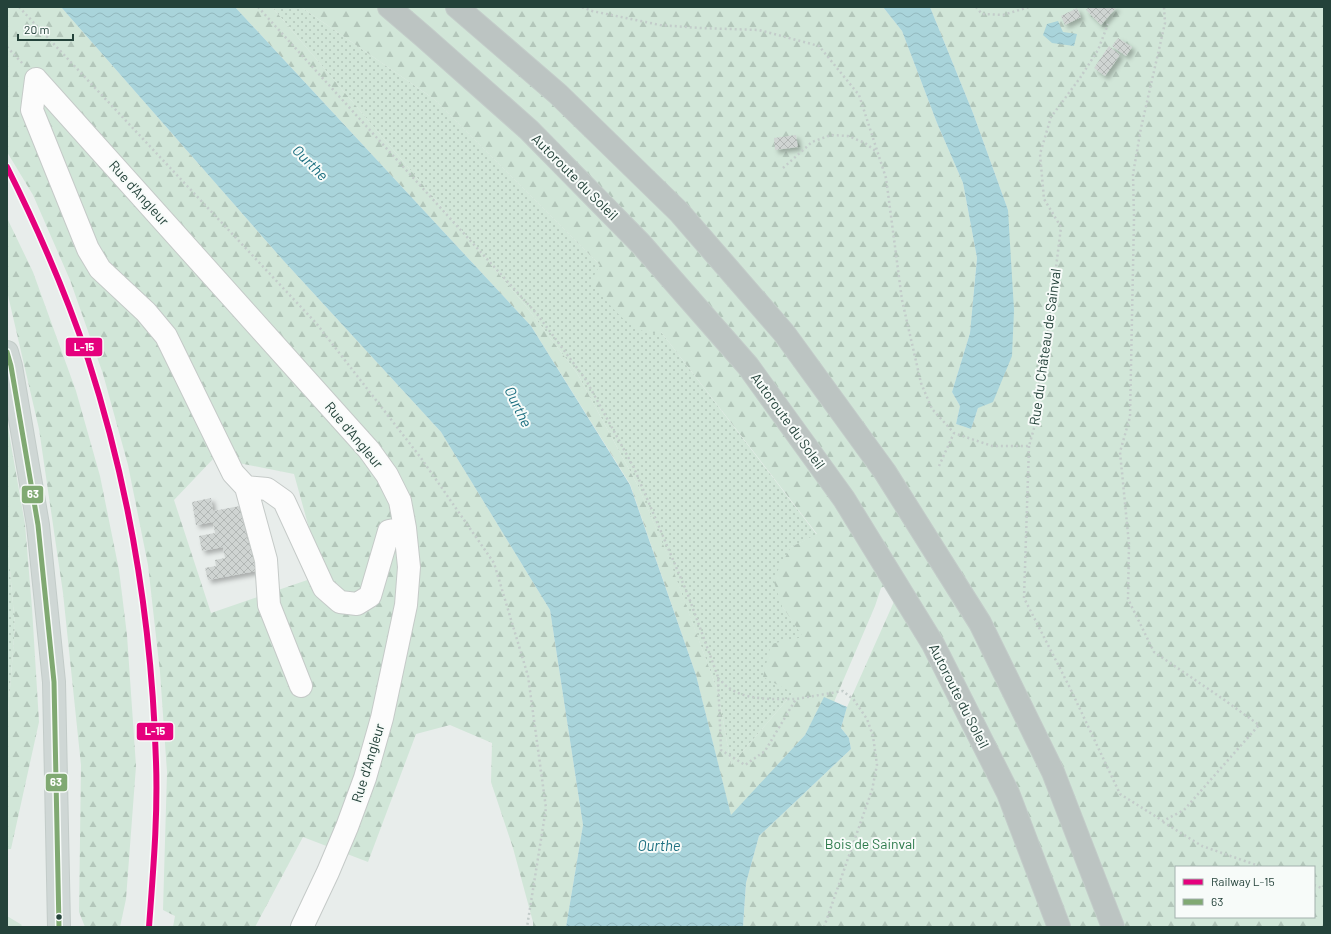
<svg xmlns="http://www.w3.org/2000/svg" width="1331" height="934" font-family="Barlow,sans-serif">
<style>
.grass{fill:url(#grass-dots)}
.forest{fill:url(#forest-firs);fill-rule:evenodd}
.water{fill:url(#water-waves)}
.building{fill:url(#building-cross-hatch);filter:url(#shadow)}
.lines{fill:none;stroke-linecap:round;stroke-linejoin:round}
.minor-casing{stroke:#c5cac8;stroke-width:24}
.major-casing{stroke:#c3ccc9;stroke-width:24}
.highway-casing{stroke:#c3ccc9;stroke-width:24}
.path{stroke:#c3ccca;stroke-width:2.5;stroke-dasharray:2 3;stroke-linecap:butt}
.minor{stroke:#fcfcfc;stroke-width:22}
.major{stroke:#cfd7d5;stroke-width:22}
.highway{stroke:#bcc4c2;stroke-width:22}
.bus-1-casing{stroke:#f7fbf9;stroke-width:8}
.bus-1{stroke:#80a972;stroke-width:5}
.rail-1-casing{stroke:#f7fbf9;stroke-width:9}
.rail-1{stroke:#e5007d;stroke-width:6}
.bus-dot{fill:#24423a;stroke:#f7fbf9;stroke-width:1.5}
.labels{text-anchor:middle;stroke-width:4;stroke-linejoin:round;paint-order:stroke}
.street-label{font-size:14px;fill:#24423a;stroke:#f7fbf9}
.park-label{font-size:14px;fill:#2d7a4b;stroke:#f7fbf9}
.water-label{font-size:15px;font-style:italic;fill:#1c6f80;stroke:#f7fbf9}
.line-badge{stroke:#f7fbf9;stroke-width:1.5}
.badge-label{font-size:11px;text-anchor:middle;font-weight:bold;fill:#fff}
</style>
<defs>
<pattern id="grass-dots" width="8" height="8" patternUnits="userSpaceOnUse"><rect width="8" height="8" fill="#d1e6d8"/><path d="M2 2h.1M6 6h.1" fill="none" stroke="#b3c6ba" stroke-width="1.8" stroke-linecap="round"/></pattern>
<pattern id="forest-firs" width="22" height="20" patternUnits="userSpaceOnUse"><rect width="22" height="20" fill="#d1e6d8"/><path d="M5 1l3.5 6h-7zM16 11l3.5 6h-7z" fill="#b3c6ba"/></pattern>
<pattern id="water-waves" width="16" height="10" patternUnits="userSpaceOnUse"><rect width="16" height="10" fill="#a9d4db"/><path d="M0 5q4-4 8 0t8 0" fill="none" stroke="#91b7bd"/></pattern>
<pattern id="building-cross-hatch" width="8" height="8" patternUnits="userSpaceOnUse"><rect width="8" height="8" fill="#cfd4d2"/><path d="M0 0l8 8M0 8l8-8" fill="none" stroke="#b2b7b5"/></pattern>
<filter id="shadow"><feDropShadow dx="3.5" dy="3.5" stdDeviation="2" flood-color="#0004"/></filter>
</defs>
<rect width="100%" height="100%" fill="#e8edeb"/>
<!-- grass -->
<path class="grass" d="M272,7H301L434,99L600,265L661,332L817,535L791,547L782,606L804,637L793,693L731,765L718,692L668,557L638,486L577,373L525,305Z
M7,537L15,626L7,725Z"/>
<!-- forest -->
<path class="forest" d="M7,7H61L282,259L441,432L550,610L583,825L566,927H533V922L513,848L491,782L492,743L450,725L416,734L368,862L303,837L255,927H173L175,916L163,910L167,772L160,672L148,565L128,465L103,374L70,280L33,195L7,152ZM214,458L294,474L322,575L211,613L174,500Z
M235,7H272L525,305L577,373L638,486L668,556L718,692L731,765L793,693L763,677L771,644L803,637L782,606L773,579L791,547L817,534L661,332C634,340 605,300 591,281L600,265L434,99L301,7H883L902,31L937,123L963,183L977,258L970,333L952,392L960,406L956,424L971,429L978,408L1008,210L973,113L930,7H1324V927H743L746,883L759,836L851,749L849,738L841,728L847,707L905,577L881,588L875,606L834,702L824,698L805,735L731,816L696,675L630,484L531,326ZM1176,867H1314V917H1176Z
M7,218L33,272L76,391L100,476L119,570L127,635L136,766L126,899L120,927H85L79,912L81,765L63,593L39,429L7,291Z
M7,422L25,524L32,608L39,722L11,849H7V725L15,626L7,537Z
M7,916L22,925L20,927H7Z"/>
<!-- water -->
<path class="water" d="M61,7H235L531,326L630,485L696,675L731,815L805,735L824,697L847,707L841,728L849,738L851,749L759,836L746,883L743,927H566L583,825L550,610L441,432L282,259Z
M883,7H930L973,113L1008,210L1014,310L1012,356L993,402L978,408L971,429L956,424L960,406L952,392L970,333L977,258L963,183L937,123L902,31Z
M1058,21L1063,32L1077,34L1074,46L1052,43L1043,35L1047,24Z"/>
<!-- building -->
<path class="building" d="M1089,7H1117L1101,25L1086,10Z
M1077,8L1081,17L1065,25L1061,16Z
M1118,38L1132,47L1126,56L1112,46Z
M1109,46L1120,55L1105,76L1094,68Z
M796,135L798,147L775,150L774,138Z
M211,498L213,511L240,506L247,540L255,538L261,570L208,580L205,568L216,566L215,560L225,558L223,547L202,551L199,536L215,533L213,522L196,525L192,502Z"/>
<g class="lines">
<!-- minor casing -->
<g class="minor-casing">
<path id="minor" d="M36,79L369,450L387,475L400,501L405,528L409,567L406,605L382,718L365,778L347,827L328,872L302,927
M36,79L32,110L88,249L100,269L146,312L166,336L233,473L246,487L267,489L284,501L324,588L340,602L357,604L370,596L389,531L405,528
M246,487L266,560L269,605L301,686"/>
</g>
<!-- major casing -->
<g class="major-casing">
<path id="major" d="M7,352L11,366L38,525L54,682L59,927"/>
</g>
<!-- highway casing -->
<g class="highway-casing">
<path id="highway" d="M389,7L424,37L529,130L641,244L748,366L844,499L933,644L1008,793L1059,927
M457,7L558,94L679,212L784,333L885,472L980,623L1053,772L1113,927"/>
</g>
<!-- path -->
<path class="path" d="M19,7L316,323L421,458L494,563L528,676L546,808L527,927
M258,7L537,314L586,380L634,468L688,595L718,677L721,750L745,765L765,751L796,699L843,691L854,700L867,719L873,736L877,765L872,790L824,927
M582,7L592,11L660,25L700,28L759,30L819,46L859,95L886,178L902,300L921,383L932,409L954,433L992,446H1029L1038,414L1061,227L1044,199L1040,154L1051,117L1080,78L1098,50L1108,24
M976,7L982,14L1003,15L1029,7
M7,47L24,65
M783,168L812,142L831,135L848,136L865,143L877,152
M1029,446L1024,598L1070,688L1120,794L1163,821L1184,810L1259,725L1223,699L1154,652L1128,599L1129,544L1120,452L1130,417L1134,218L1133,174L1141,128L1165,23L1164,7
M939,466L954,433
M718,678C722,681 725,686 729,688C748,701 775,699 796,699
M1163,822L1202,846L1262,867
M1314,885L1324,889"/>
<!-- minor -->
<use href="#minor" class="minor"/>
<!-- major -->
<use href="#major" class="major"/>
<!-- highway -->
<use href="#highway" class="highway"/>
<!-- bus-1 casing -->
<g class="bus-1-casing">
<path id="bus-1" d="M7,352L11,366L38,525L54,682L59,927"/>
</g>
<!-- bus-1 -->
<use href="#bus-1" class="bus-1"/>
<!-- rail-1 casing -->
<g class="rail-1-casing">
<path id="rail-1" d="M7,167C38,229 66,293 88,359C130,489 152,625 156,762C158,817 153,872 149,927"/>
</g>
<!-- rail-1 -->
<use href="#rail-1" class="rail-1"/>
</g>
<!-- markers -->
<circle class="bus-dot" cx="59" cy="917" r="3.5"/>
<g class="labels">
<!-- street labels -->
<g class="street-label">
<text transform="translate(575 177) rotate(45)" y="5">Autoroute du Soleil</text>
<text transform="translate(139 193) rotate(48)" y="5">Rue d'Angleur</text>
<text transform="translate(1045 347) rotate(-82)" y="5">Rue du Château de Sainval</text>
<text transform="translate(788 421) rotate(54)" y="5">Autoroute du Soleil</text>
<text transform="translate(354 435) rotate(50)" y="5">Rue d'Angleur</text>
<text transform="translate(959 696) rotate(63)" y="5">Autoroute du Soleil</text>
<text transform="translate(368 763) rotate(-73)" y="5">Rue d'Angleur</text>
</g>
<!-- park labels -->
<g class="park-label">
<text x="870" y="849">Bois de Sainval</text>
</g>
<!-- water labels -->
<g class="water-label">
<text transform="translate(310 163) rotate(45)" y="5">Ourthe</text>
<text transform="translate(518 407) rotate(64)" y="5">Ourthe</text>
<text x="659" y="851">Ourthe</text>
</g>
</g>
<g class="line-badge">
<rect x="65" y="337" width="38" height="20" rx="4" fill="#e5007d"/>
<rect x="21" y="485" width="23" height="19" rx="4" fill="#80a972"/>
<rect x="136" y="722" width="38" height="19" rx="4" fill="#e5007d"/>
<rect x="45" y="773" width="23" height="19" rx="4" fill="#80a972"/>
</g>
<g class="badge-label">
<text x="84" y="351">L-15</text>
<text x="33" y="498">63</text>
<text x="155" y="735">L-15</text>
<text x="56" y="786">63</text>
</g>
<!-- border -->
<rect width="1331" height="934" fill="none" stroke="#24423a" stroke-width="16"/>
<!-- legend -->
<rect x="1175" y="866" width="140" height="52" fill="#f7fbf9" stroke="#a3b1ad"/>
<rect x="1183" y="879" width="20" height="6" fill="#e5007d" stroke="#a3b1ad"/>
<text x="1211" y="886" font-size="12" fill="#24423a">Railway L-15</text>
<rect x="1183" y="899" width="20" height="6" fill="#80a972" stroke="#a3b1ad"/>
<text x="1211" y="906" font-size="12" fill="#24423a">63</text>
<!-- scale -->
<path d="M18 34v6h55v-6" fill="none" stroke="#24423a" stroke-width="2"/>
<text x="24" y="34" font-size="12" fill="#24423a" stroke="#f7fbf9" stroke-width="3" paint-order="stroke">20 m</text>
</svg>
